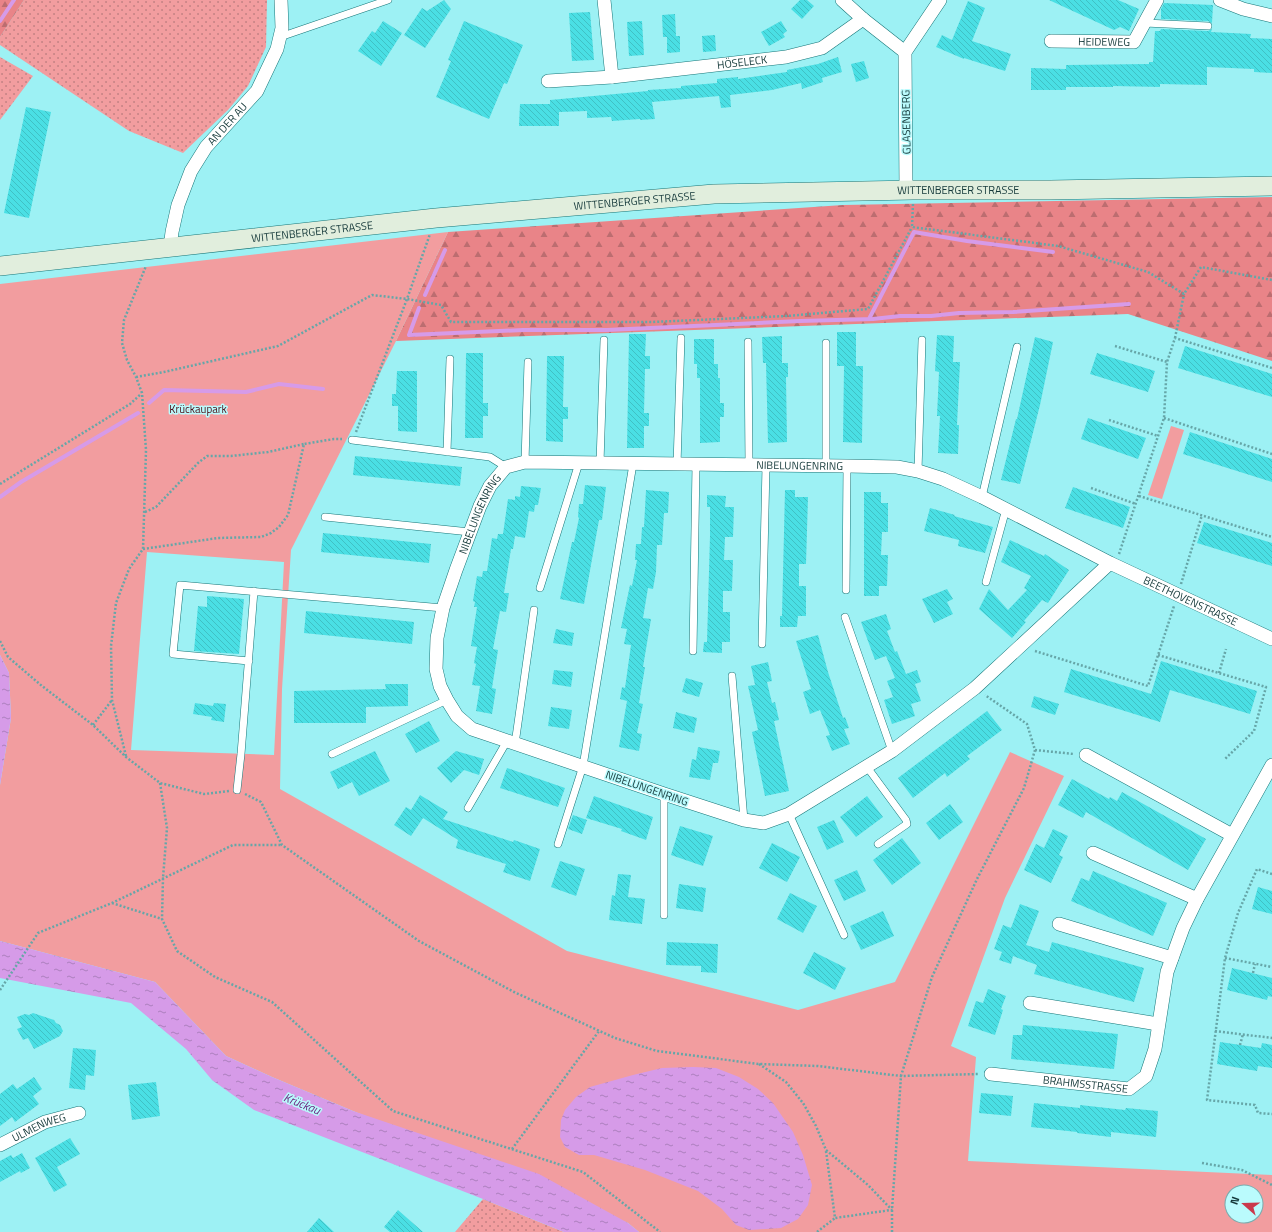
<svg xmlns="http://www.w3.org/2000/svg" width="1272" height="1232" font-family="'Titillium Web',sans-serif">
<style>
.grass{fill:url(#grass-dots)}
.forest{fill:url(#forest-firs)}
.park{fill:#f29d9f;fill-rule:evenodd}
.water{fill:url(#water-ripples)}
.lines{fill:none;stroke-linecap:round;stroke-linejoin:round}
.stream{stroke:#d69be8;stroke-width:4}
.building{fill:url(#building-back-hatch)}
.lane-casing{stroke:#167678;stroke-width:8}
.street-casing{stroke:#167678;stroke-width:14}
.secondary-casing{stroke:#167678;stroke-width:20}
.path{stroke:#66a6a8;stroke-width:2.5;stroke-dasharray:2 2;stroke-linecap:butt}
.lane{stroke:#fff;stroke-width:7}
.street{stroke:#fff;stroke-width:13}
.secondary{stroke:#e1eedd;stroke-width:19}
.labels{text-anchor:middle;stroke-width:3;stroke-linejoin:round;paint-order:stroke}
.street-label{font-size:11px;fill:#15393a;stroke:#bafbfd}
.park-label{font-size:11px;fill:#4e1018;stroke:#bafbfd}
.water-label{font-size:12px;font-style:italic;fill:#6f2982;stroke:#bafbfd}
</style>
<defs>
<pattern id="grass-dots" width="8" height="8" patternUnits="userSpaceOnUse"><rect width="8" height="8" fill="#f29d9f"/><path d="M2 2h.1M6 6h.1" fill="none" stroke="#c38183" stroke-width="1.8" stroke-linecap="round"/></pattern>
<pattern id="forest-firs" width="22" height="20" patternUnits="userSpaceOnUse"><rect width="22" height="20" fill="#e98488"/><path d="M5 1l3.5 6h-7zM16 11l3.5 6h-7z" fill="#bc6d70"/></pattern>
<pattern id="water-ripples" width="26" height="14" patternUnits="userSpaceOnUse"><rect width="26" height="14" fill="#d69be8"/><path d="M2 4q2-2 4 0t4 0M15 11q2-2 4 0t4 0" fill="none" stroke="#ac7fbd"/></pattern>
<pattern id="building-back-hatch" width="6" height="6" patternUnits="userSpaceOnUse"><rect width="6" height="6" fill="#4adfe4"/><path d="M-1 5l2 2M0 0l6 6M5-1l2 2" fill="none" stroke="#40c0c4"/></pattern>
</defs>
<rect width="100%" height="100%" fill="#9df1f4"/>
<!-- grass -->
<path class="grass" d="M24,0H267L266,47L248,86L228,110L183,153L129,131L0,45V37Z
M0,57L33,76L0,120Z
M483,1199L564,1232H455Z"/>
<!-- forest -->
<path class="forest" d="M0,0H24L0,37Z
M1272,197V361L1128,314L396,341L448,232L843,205Z"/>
<!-- park -->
<path class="park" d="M448,232L396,341L291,550L282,689L280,789L567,951L798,1010L895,982L1010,752L1064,776L1005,898L951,1046L976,1057L968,1161L1272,1175V1232H639L628,1223L353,1111L272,1077L226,1056L155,982L0,941V785L11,718L9,673L0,655V284ZM147,552L284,562L274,755L131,750ZM1232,1192H1256V1216H1232Z
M1171,426L1184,430L1162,499L1148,495Z"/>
<!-- water -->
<path class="water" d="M0,655L9,673L11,718L0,785Z
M0,941L155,982L226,1056L272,1077L353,1111L539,1174L628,1223L639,1232H564L483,1199L254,1110L212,1080L186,1049L131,1003L0,978Z
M693,1067L716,1068L739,1077L758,1089L773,1103L793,1132L803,1155L812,1185L808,1205L798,1219L781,1228L749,1230L736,1225L722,1209L698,1191L645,1170L594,1155H579L565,1147L560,1137L561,1120L565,1110L576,1097L590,1087L633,1075L662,1068Z"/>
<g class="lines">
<!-- stream -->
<path class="stream" d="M0,21L14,0
M425,295L445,250
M419,308L409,335L523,330H607L800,321L873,319L900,316H931L959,313L1013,312L1129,304
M869,319L914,232L967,241L1053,252
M149,403L164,390L246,392L279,384L323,389
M0,497L21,482L138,413"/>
</g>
<!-- building -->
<path class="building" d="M444,0L451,9L425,48L404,35L422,8L427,11Z
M800,0H807L814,6L802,19L791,9Z
M1049,0H1118L1139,9L1129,31L1120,27L1114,30Z
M968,1L985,8L972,41L1011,54L1005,71L964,58V59L936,47L942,35L952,40Z
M1164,3L1213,5L1212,23L1208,21L1161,19V9Z
M590,12L594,60L572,61L569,13Z
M675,14L676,36H680V52L667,53V37H663L662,15Z
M383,21L402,33L381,66L358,51L372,31L375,33Z
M464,21L523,45L507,84L504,83L489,119L436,97L451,61L448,60Z
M642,21L644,55L629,56L627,22Z
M781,21L787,31L783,34L785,37L769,46L761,32Z
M1161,29L1208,31L1212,29L1211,32L1251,34L1250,38L1272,39V73L1254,72V69L1207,67V85L1160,84V87L1113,86V87H1066V90H1031V68L1066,69V65L1149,64V62H1153L1155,31H1160Z
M715,35L716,51L703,52L702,36Z
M838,57L842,72L822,78L823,82L802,89L801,83L772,90L730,95L731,107L721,108L719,96L652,102L655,119L640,120V119L612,121L611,117L587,118V111L559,112V126H519L520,104H550V100L648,91V90L681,88V86L717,83V79L738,77V79L787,72V70L818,64Z
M864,61L869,78L856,82L851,64Z
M26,107L51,112L29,218L4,213Z
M837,332H856V366H863L862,443L843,442L844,366H837Z
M629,334H646L645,356H650V369H645L644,413H649V426H644V448H627Z
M937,335L954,336L953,362H960L957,425H959L958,454L938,453L940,416H937L939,372L935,371Z
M782,336V363H788V377H786L787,442L768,443L766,363H763L762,337Z
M1035,337L1053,342L1040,405L1020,484L1001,480L1016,419H1017Z
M694,339H714V364H718V378H720V403H724V417H720V442L700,443V378H697V364H694Z
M1185,346L1272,374V397L1178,368Z
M466,353H483V403H488V416H483V438H465Z
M1097,353L1155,371L1148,392L1090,374Z
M547,356H564L563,407H568V419H563V442L546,441Z
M397,371H417V432L398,431V406H392V394H396Z
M1088,418L1146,438L1138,459L1081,439Z
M1190,432L1272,459V482L1183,454Z
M355,456L462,467L460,486L353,475Z
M585,485L606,487L602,520H599L584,604L560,599L572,542H574L579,518L578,517L579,504H583Z
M521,486L541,488L538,505H535L534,512L529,511L525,538L515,536L513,549H511L504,593H509L506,612L500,611L493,649L498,650L492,688L496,689L492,714L476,711L480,686L472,685L476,664L474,663L477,647L471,646L477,607H474L475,602L473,601L477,576L482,577L483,571H487L492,538L497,539L498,534H503L508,499L515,500V496L520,497Z
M1073,487L1130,507L1123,528L1065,508Z
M646,490L669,492L668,513H664L662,545H657L656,572L653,589L648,588L643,618L651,619L643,667H645L639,703L643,704L637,733L642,734L639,751L619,747L627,701L620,699L622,687L625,688L631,645L624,644L627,629L621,628L630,585L632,586L637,560H635L636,544H641L642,527H644Z
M785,490H795V497H808L806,564H799V586H806V616H798L797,627H780V616H782Z
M864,492H881V503H888V532H882L881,555H888L887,586H879V596H864Z
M707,495L726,496L725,507H734L733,537H725L724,560H733L732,591H723V612H730V642H722V653L703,652L704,642H707L710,536V507H707Z
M930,508L955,515L954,516L993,527L985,553L958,546L959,540L924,531Z
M1204,522L1272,543V566L1197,543Z
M323,533L431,544L429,563L321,552Z
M1010,540L1044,556L1045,554L1069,570L1048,603L1042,600L1024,621L1026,622L1012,638L979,609L989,589L1008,610L1027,590L1024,588L1031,576L1001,562Z
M947,589L953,599L947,602L953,614L934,623L922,599Z
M207,596L244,599L239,654L194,651L198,606L207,607Z
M306,611L414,622L412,644L304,633Z
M886,614L891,629L887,631L895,652L897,651L906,674L917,670L921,682L915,684L921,701L911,704L915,716L892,724L884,700L893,697L887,681L895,678L886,656L875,660L861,622Z
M556,629L574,633L572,646L553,643Z
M818,635L828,672L843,718L845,717L849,728L844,729L850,744L832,751L826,736L830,735L820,710L810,714L803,692L811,689L796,641Z
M1161,661L1257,691L1250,714L1170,690L1160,722L1064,692L1071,669L1151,694Z
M768,662L772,681L767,682L772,703L775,702L779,720L774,721L789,791L765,796L752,732L758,730L748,686L755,685L751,666Z
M554,670L573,672L571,687L552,684Z
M686,678L703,683L699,697L682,692Z
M385,684H408V706L366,707V723H294V691L386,689Z
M1034,696L1059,704L1055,715L1031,707Z
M195,703L213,706L214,703L226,704L224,722L211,720L212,717L193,714Z
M551,707L572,710L569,729L548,726Z
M987,711L1002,730L967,756L970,759L947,777L945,773L913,798L898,778Z
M676,712L697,718L694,733L673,728Z
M429,721L440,741L416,753L405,734Z
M698,747L720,751L718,763H713L710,780L689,777L692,759L696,760Z
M375,751L390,781L359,796L352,782L338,789L330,772Z
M456,751L484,759L479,775L464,770L451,783L437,768Z
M507,768L565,788L558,807L500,788Z
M1072,779L1109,799L1110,797L1117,801L1122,792L1206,839L1188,870L1086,812L1083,818L1058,805Z
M420,795L448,812L443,819L513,842L514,840L540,849L530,881L503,872L506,864L456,848L458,840L423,818L411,836L394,825L406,807L411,810Z
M594,796L653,817L646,840L621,831L622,829L586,818Z
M867,796L883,817L856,837L840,817Z
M950,804L963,822L939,840L926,823Z
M573,815L587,820L582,834L568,829Z
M834,820L844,842L827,850L817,827Z
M680,826L713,836L703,866L671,855Z
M1053,829L1068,836L1059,855L1063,857L1051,883L1024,870L1036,844L1044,848Z
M902,838L921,863L892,885L873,860Z
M772,843L800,857L787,882L759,868Z
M560,861L585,869L576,896L551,887Z
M857,870L866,891L844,901L834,880Z
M1093,871L1167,903L1153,936L1071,901L1081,878L1089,881Z
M618,874L631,875L628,897L645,899L642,924L609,920L612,895L615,896Z
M679,884L706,888L703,912L676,908Z
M1258,887L1272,891V914L1252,909Z
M790,893L817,906L803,933L777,919Z
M1020,904L1039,911L1026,945L1049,952L1052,942L1144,968L1134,1002L1034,974L1037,965L1013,956L1011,964L999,960L1002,952L994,949L1003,925L1011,928Z
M883,911L894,936L861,950L850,926Z
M667,942L718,944L717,973L701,972V966L666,965Z
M814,952L846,968L835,990L803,973Z
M1232,968L1272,978V997L1268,996L1267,1000L1227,990Z
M988,989L1006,996L1001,1009L1003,1010L995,1035L968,1026L976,1001L983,1003Z
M33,1013L54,1020L56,1023L60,1025L63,1031L60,1036L34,1049L28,1038L23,1040L17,1029L22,1027L17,1017L25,1014L29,1015Z
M1023,1025L1118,1034L1114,1069L1011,1059L1013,1035H1022Z
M1220,1042L1261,1048L1262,1043L1272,1045V1068L1258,1066L1257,1071L1217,1064Z
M73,1048L96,1050L94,1076L86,1075L85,1090L69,1088Z
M34,1077L42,1089L33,1096L39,1104L15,1122L12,1117L0,1126V1094L13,1084L17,1089Z
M156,1082L160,1116L132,1120L128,1085Z
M981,1093L1013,1096L1011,1116L979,1113Z
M1034,1103L1080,1108V1105L1125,1110L1126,1108L1158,1111L1156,1137L1111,1132V1137L1077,1133V1132L1031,1127Z
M70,1138L80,1154L57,1167L67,1185L54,1192L35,1158Z
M22,1153L30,1168L21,1173L20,1171L0,1182V1161L11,1155L13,1158Z
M398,1210L423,1232H390L384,1227Z
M319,1218L334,1232H307Z"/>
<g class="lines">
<!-- lane casing -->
<g class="lane-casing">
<path id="lane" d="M1145,23L1208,26
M280,37L388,0
M748,342L749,465
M826,343V466
M352,440L490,457L506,467
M447,452L450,359
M525,462L528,362
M600,463L604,340
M677,465L681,338
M918,471L922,340
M982,497L1017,347
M325,517L470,532
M986,582L1006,509
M540,588L579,463
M846,590L847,466
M845,617L892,751
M762,644L766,466
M693,651L696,465
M249,661L173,654L180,585L443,608
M732,676L744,820
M515,744L534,610
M332,754L447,700
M867,767L906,820L907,824L878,844
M237,790L241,754L254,591
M664,794V915
M468,808L507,741
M789,814L844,935
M558,844L583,766L633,464"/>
</g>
<!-- street casing -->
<g class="street-casing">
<g id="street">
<path d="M604,0L612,77"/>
<path d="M842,0L863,19L905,52"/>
<path d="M1220,0L1243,9L1272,16"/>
<path id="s1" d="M1051,41L1134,42L1157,0"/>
<path id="s2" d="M548,81L612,77L786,57L822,48L863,19"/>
<path d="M906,191L905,52L940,0"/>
<path id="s3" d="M170,248L172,232L178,205L191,171L206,147L257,91L277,49L282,28L281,0"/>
<path id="s4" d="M1110,563L975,688L892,751L789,814L764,823L744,820L664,794L472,729L457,716L447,700L440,686L436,669L437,638L443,608L456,570L480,506L490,486L506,467L525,462L847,466L897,467L918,471L943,479L982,497L1110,563L1272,639"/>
<path d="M1086,755L1232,835"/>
<path d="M1093,853L1197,899"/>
<path d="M1059,924L1172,958"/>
<path d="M1030,1003L1158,1024"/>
<path id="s5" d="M991,1074L1129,1089L1146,1076L1155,1049L1167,972L1183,928L1197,899L1272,765"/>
<path id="s6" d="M0,1145L45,1122L79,1113"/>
</g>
</g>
<!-- secondary casing -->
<g class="secondary-casing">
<g id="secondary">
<path id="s7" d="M0,266L436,218L714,194L913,190H1050L1272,186"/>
</g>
</g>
<!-- path -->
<path class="path" d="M913,204L912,227L1058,246L1148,272L1184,294L1201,267L1272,280
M1175,338L1184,294
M1115,346L1167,362
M136,377L164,372L278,346L372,295L407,299L441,305L451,322H652L787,316L868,309L912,227
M1164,418L1272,454
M1109,420L1158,436
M356,432L407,299L430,234
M0,484L130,404L141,394
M1091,488L1136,504
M1139,496L1272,537
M145,512L156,507L198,463L207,456H231L268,452L304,444
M143,549L218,538L261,537L271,533L279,527L288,515L304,444L334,439H342
M1119,554L1164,418L1167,362L1175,338L1272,368
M1181,584L1202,515
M0,641L8,657L42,686L93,725L126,757L160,783L204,794L229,791
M1035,651L1148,686L1174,606
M1158,655L1266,687L1254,731L1225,759
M1219,673L1226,649
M93,725L112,700
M1035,750L1074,754
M126,756L112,700L111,646L116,603L129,569L143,549L146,450L142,393L136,377L127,360L122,343L124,320L146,266
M160,783L167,828L163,878L162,919L177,951L215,977L272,1002L393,1111L583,1172L660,1232
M245,794L261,802L282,845L419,941L514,992L615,1038L657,1051L759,1064L818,1066L901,1076L979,1074
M1272,874L1257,869L1238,913L1225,958L1207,1100L1255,1105L1258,1113L1272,1114
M112,903L162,919
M1225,958L1272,967
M1253,973L1255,964
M0,990L38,933L112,903L233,845H282
M1215,1031L1272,1038
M1240,1045L1243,1034
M759,1064L786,1082L803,1103L816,1126L826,1150L868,1185L892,1210
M512,1149L599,1031
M826,1151L835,1218L891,1210
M1202,1163L1242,1170L1272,1185
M817,1232L835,1218
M892,1232V1210L901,1076L932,977L977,879L1024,788L1035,750L1027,724L985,695"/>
<!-- lane -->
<use href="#lane" class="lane"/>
<!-- street -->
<use href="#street" class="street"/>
<!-- secondary -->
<use href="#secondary" class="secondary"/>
</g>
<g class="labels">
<!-- street labels -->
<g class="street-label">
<text dy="4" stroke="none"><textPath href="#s1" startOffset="53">HEIDEWEG</textPath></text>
<text dy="4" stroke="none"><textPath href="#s2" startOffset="195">HÖSELECK</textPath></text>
<text transform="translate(906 122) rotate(-91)" y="4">GLASENBERG</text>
<text dy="4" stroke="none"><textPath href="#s3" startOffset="140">AN DER AU</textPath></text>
<text dy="4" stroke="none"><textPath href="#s7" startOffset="962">WITTENBERGER STRASSE</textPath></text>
<text dy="4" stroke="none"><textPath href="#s7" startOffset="638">WITTENBERGER STRASSE</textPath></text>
<text dy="4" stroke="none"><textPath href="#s7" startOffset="314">WITTENBERGER STRASSE</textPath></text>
<text dy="4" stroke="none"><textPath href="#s4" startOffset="1326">NIBELUNGENRING</textPath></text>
<text dy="4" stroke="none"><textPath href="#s4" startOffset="977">NIBELUNGENRING</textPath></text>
<text dy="4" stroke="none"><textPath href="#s4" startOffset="1747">BEETHOVENSTRASSE</textPath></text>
<text transform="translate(647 788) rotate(19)" y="4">NIBELUNGENRING</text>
<text dy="4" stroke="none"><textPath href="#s5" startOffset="95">BRAHMSSTRASSE</textPath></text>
<text dy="4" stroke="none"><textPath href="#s6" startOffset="43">ULMENWEG</textPath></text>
</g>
<!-- park labels -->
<g class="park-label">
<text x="198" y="413">Krückaupark</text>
</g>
<!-- water labels -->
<g class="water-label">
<text transform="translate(302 1104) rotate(22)" y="4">Krückau</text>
</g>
</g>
<!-- north arrow -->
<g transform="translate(1244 1204) rotate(290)"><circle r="19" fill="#bafbfd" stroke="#78adaf"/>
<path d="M0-3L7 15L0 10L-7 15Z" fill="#ca394c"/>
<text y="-6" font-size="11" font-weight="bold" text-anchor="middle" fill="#15393a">N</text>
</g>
</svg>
